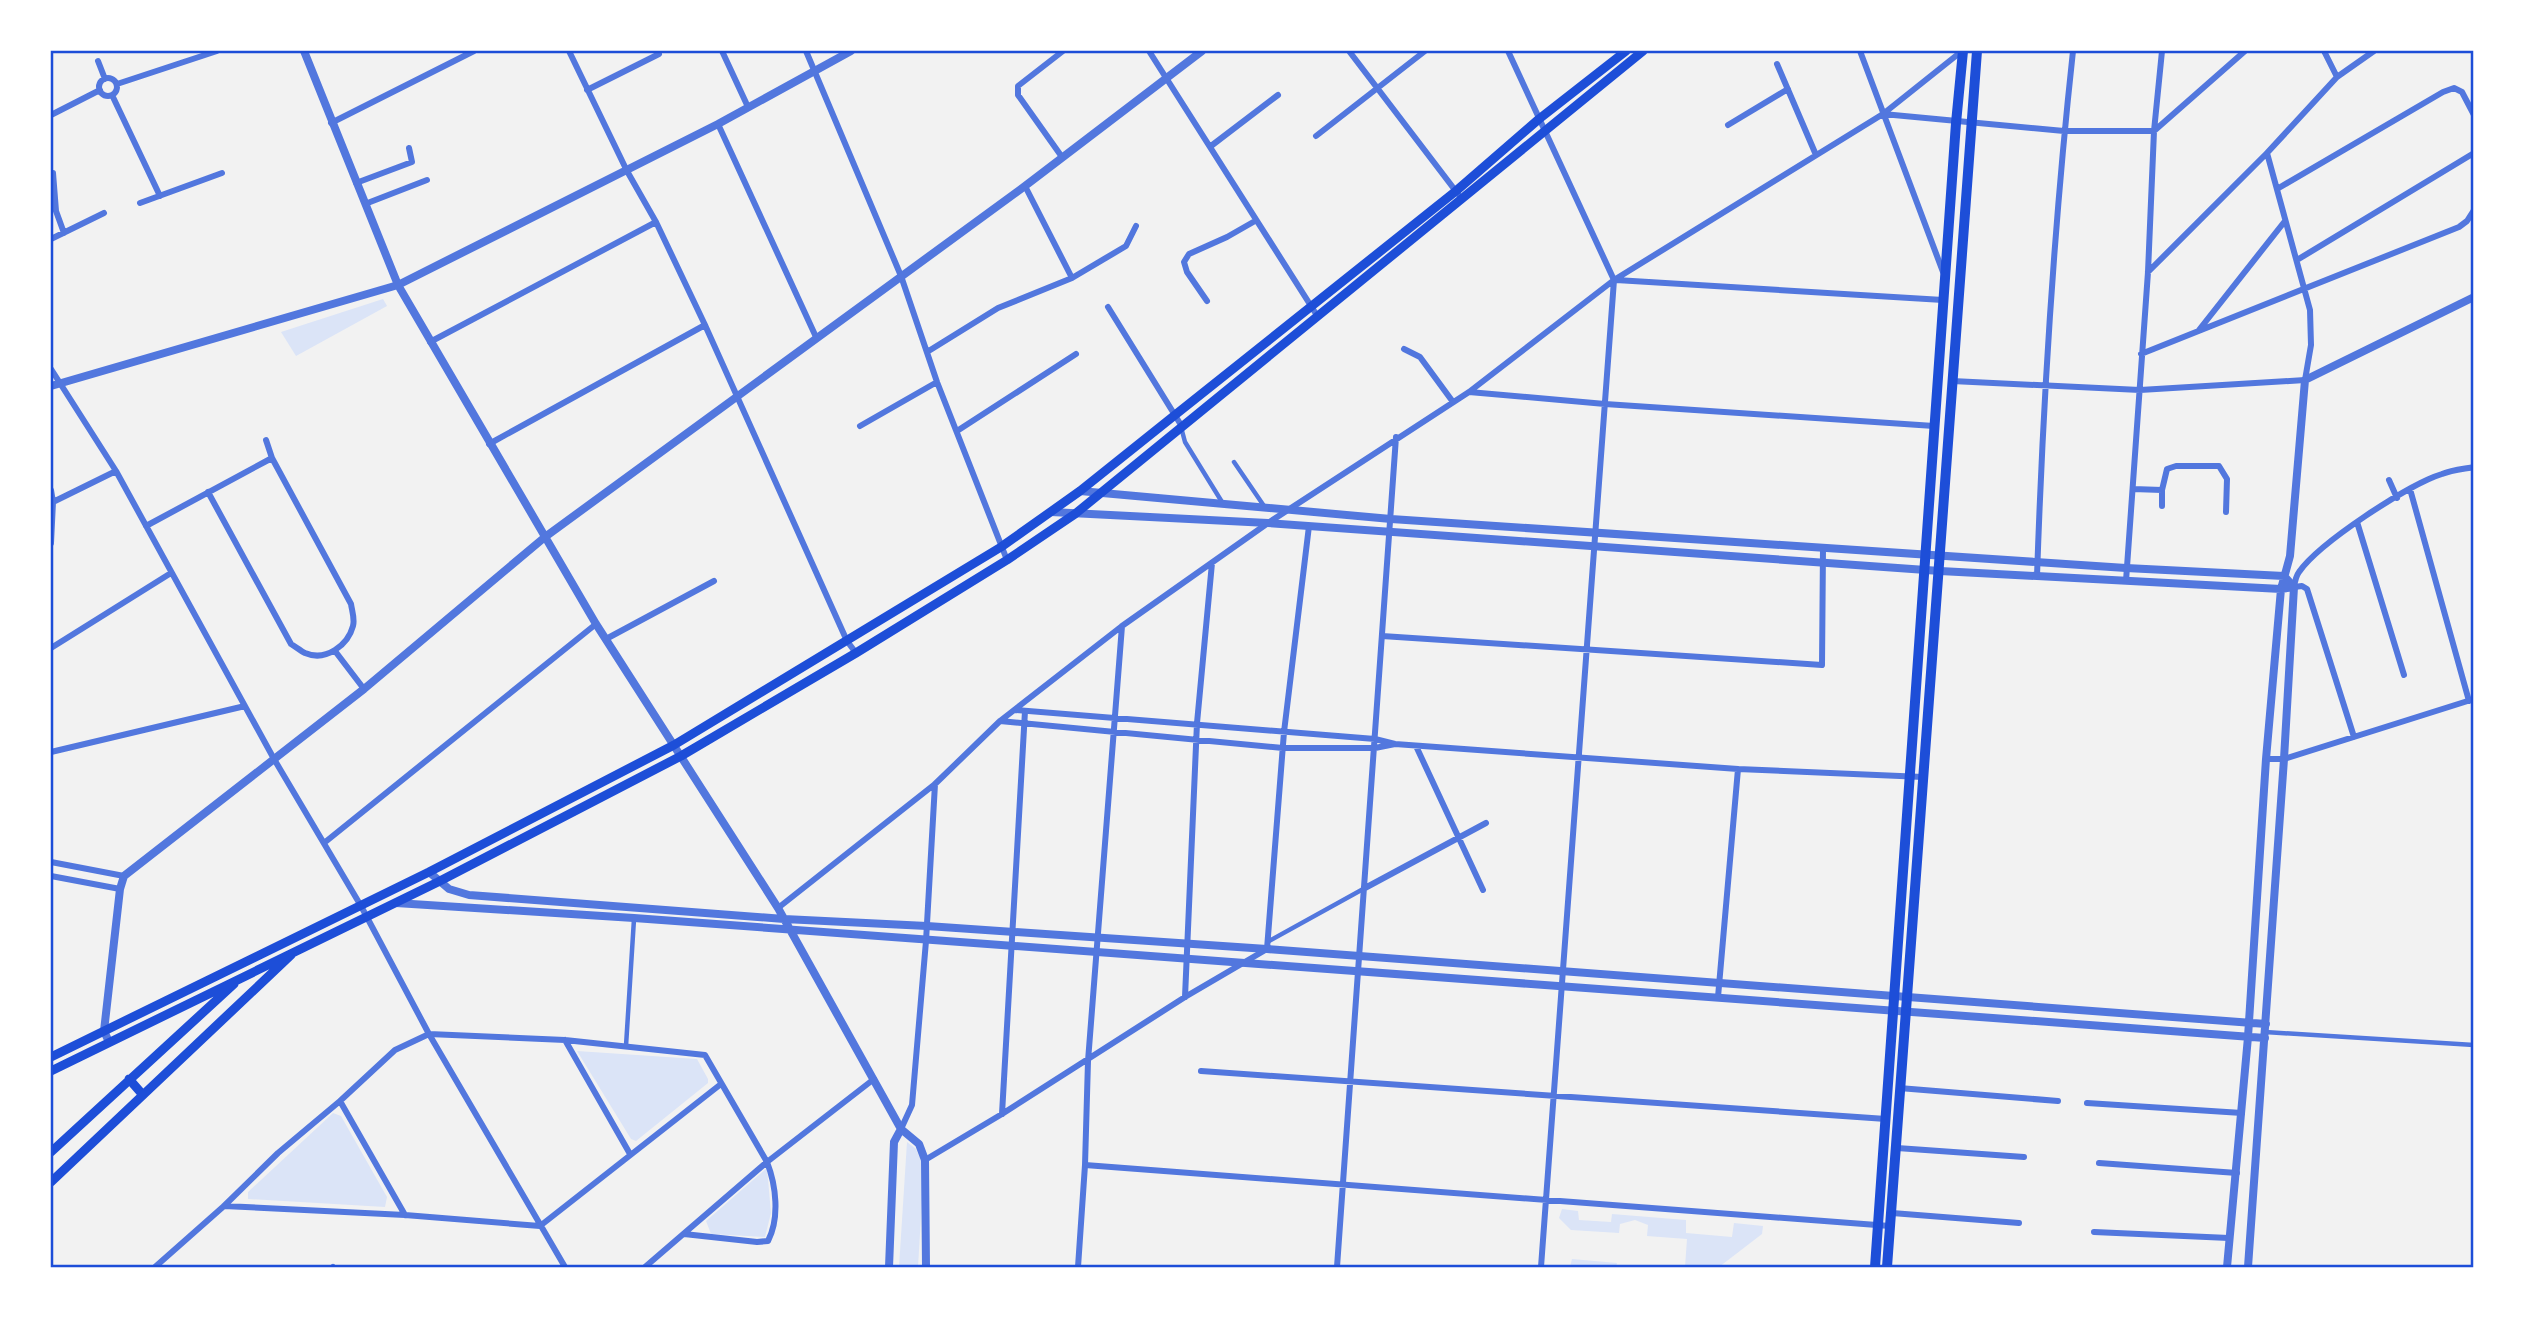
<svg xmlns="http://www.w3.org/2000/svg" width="2525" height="1318" font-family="Raleway,sans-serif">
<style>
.green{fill:#dbe4f7}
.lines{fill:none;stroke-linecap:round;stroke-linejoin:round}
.pedestrian{stroke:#5277de;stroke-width:4.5}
.minor{stroke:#5277de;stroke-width:6}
.tertiary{stroke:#5277de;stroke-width:8}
.secondary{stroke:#1d4ed8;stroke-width:9}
.primary{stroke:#1d4ed8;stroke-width:10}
.neatline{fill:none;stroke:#1d4ed8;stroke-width:2.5}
</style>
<rect width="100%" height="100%" fill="#f2f2f2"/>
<!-- green -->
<path class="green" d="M383,299L387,306L296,356L281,332Z
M577,1051L697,1059L708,1079V1083L636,1141L631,1139Z
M333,1113L341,1116L387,1197L385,1207L248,1199V1192Z
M907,1142L916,1149L924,1167L918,1267H899Z
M767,1168L771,1213L765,1237L711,1234L706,1221Z
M1562,1209L1578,1211L1579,1220L1611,1222L1612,1214L1686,1220V1233L1732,1237L1734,1223L1763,1226L1762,1234L1719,1267H1685L1687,1239L1647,1236L1648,1225L1635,1220L1620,1224L1619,1233L1571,1230L1559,1218Z
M1572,1259L1617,1263L1616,1267H1570Z"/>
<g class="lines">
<!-- pedestrian -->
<path class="pedestrian" d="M1181,427L1185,442L1222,502
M1234,462L1264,506
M1269,941L1365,888
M2265,1032L2474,1045
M626,1046L634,919
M333,1267V1266"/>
<!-- minor -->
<path class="minor" d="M569,51L627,171L656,222L705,325L847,641L856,653
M722,51L748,107
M806,51L901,276L937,382L1007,560
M1149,51L1318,317
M1349,51L1458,194
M1508,51L1614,280L1541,1267
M1860,51L1943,272
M2324,51L2337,77
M98,61L105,79
M1777,64L1816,155
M99 87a9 9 0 1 1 18 0a9 9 0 1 1-18 0Z
M117,84L217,51
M587,90L659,54
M112,95L160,196
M1883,114L2064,131H2154L2245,51
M51,115L100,90
M331,123L474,51
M718,124L816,337
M1728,125L1788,89
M1316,136L1425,51
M1211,146L1278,95
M1062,157L1018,95V86L1063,51
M53,173L56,211L64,233
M356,183L412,162L409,148
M1025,186L1072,278
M2277,189L2443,92L2454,88L2462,92L2474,115
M140,203L222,173
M365,204L427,180
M51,239L104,213
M2297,260L2474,153
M2148,272L2267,153L2337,77L2374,51
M1616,280L1943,300
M1207,301L1187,272L1184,262L1189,254L1227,237L1255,221
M1108,307L1181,425
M2199,330L2285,221
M430,342L656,222
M1404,349L1420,357L1453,402
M927,352L998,308L1072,278L1126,246L1136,226
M2141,354L2459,227L2467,221L2474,210
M51,369L116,471L274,759L361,906L429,1034L565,1267
M1952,381L2140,390L2305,380L2311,345L2310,310L2267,153
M1469,392L1605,404L1934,426
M860,426L937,382
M957,431L1076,354
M489,444L705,325
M2389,480L2397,498
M2133,489L2162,490
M2410,489L2469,701
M51,490L53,502L51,543
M208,492L291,644C296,647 301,651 305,653C326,662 348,645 353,626C355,619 352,611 351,604L272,458L266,440
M53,502L116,471
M2162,506V490L2167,469L2176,466H2219L2227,479L2226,512
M2357,522L2404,675
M146,526L272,458
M2037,576C2043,401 2054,225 2073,51
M2126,581L2148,272L2154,131L2162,51
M1382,636L1822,665L1823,548
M606,639L714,581
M51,648L171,573
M335,651L364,689
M1015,710L1375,739L1395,744L1738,769L1923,777
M1000,721L1283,748H1375L1395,744
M2354,737L2307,589L2302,586L2294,587C2295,581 2296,576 2299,572C2319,543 2409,484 2442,474C2452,470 2464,469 2474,467
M1416,746L1483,890
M51,752L245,706
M2266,759H2284L2474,699
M324,843L596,624
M51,862L124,876
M51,876L120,889
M1365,888L1486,823
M778,908L935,784L1000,721L1122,626L1268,523L1469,392L1614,280L1883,114L1962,51
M1185,997L1197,723L1212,563
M1718,997L1738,769
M565,1040L630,1154
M1201,1071L1886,1119
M1899,1088L2058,1101
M340,1101L405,1215
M2087,1103L2242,1113
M1002,1114L1025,711
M901,1129L912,1105L926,941L935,784
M1897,1148L2024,1157
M925,1160L1002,1114L1185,997L1267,949L1284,732L1309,526
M2099,1163L2237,1173
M1085,1165L1890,1226
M224,1206L405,1215L540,1226L721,1084
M1892,1213L2019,1223
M2094,1232L2229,1238
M155,1267L224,1206L278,1153L340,1101L395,1050L429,1034L565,1040L705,1055L767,1162C776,1185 780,1218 768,1241L757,1242L684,1234
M645,1267L767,1162L874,1079
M1078,1267L1085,1165L1088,1061L1122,626
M1337,1267L1396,437"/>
<!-- tertiary -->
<path class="tertiary" d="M304,51L398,285L596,624L778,908L901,1129L919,1144L925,1160L926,1267
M51,386L398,285L718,124L851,51
M1080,491L1391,519L2126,568L2284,576L2294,587
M1051,512L1268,523L1940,571L2281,589L2294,587
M429,872L449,889L469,895L784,919L927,926L1267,949L2266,1024
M396,903L634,918L2265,1038
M109,1042L104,1031L120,889L124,876L364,689L545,537L1025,186L1202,51
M889,1267L894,1142L901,1129
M2227,1267L2248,1037L2266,759L2281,589L2290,556L2305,380L2474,297
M2248,1267L2284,759L2294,587"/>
<!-- secondary -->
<path class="secondary" d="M51,1057L429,872L674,745L1001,547L1080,491L1175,415L1456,191L1539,119L1626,51
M51,1071L438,882L681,756L856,653L1007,560L1075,514L1643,51
M129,1079L143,1095
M51,1152L234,984
M51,1182L291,955"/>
<!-- primary -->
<path class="primary" d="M1875,1267L1956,123L1963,51
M1887,1267L1977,51"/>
</g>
<!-- border -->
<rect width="2525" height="1318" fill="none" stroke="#ffffff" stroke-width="105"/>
<rect x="52" y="52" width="2420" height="1214" class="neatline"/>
</svg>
